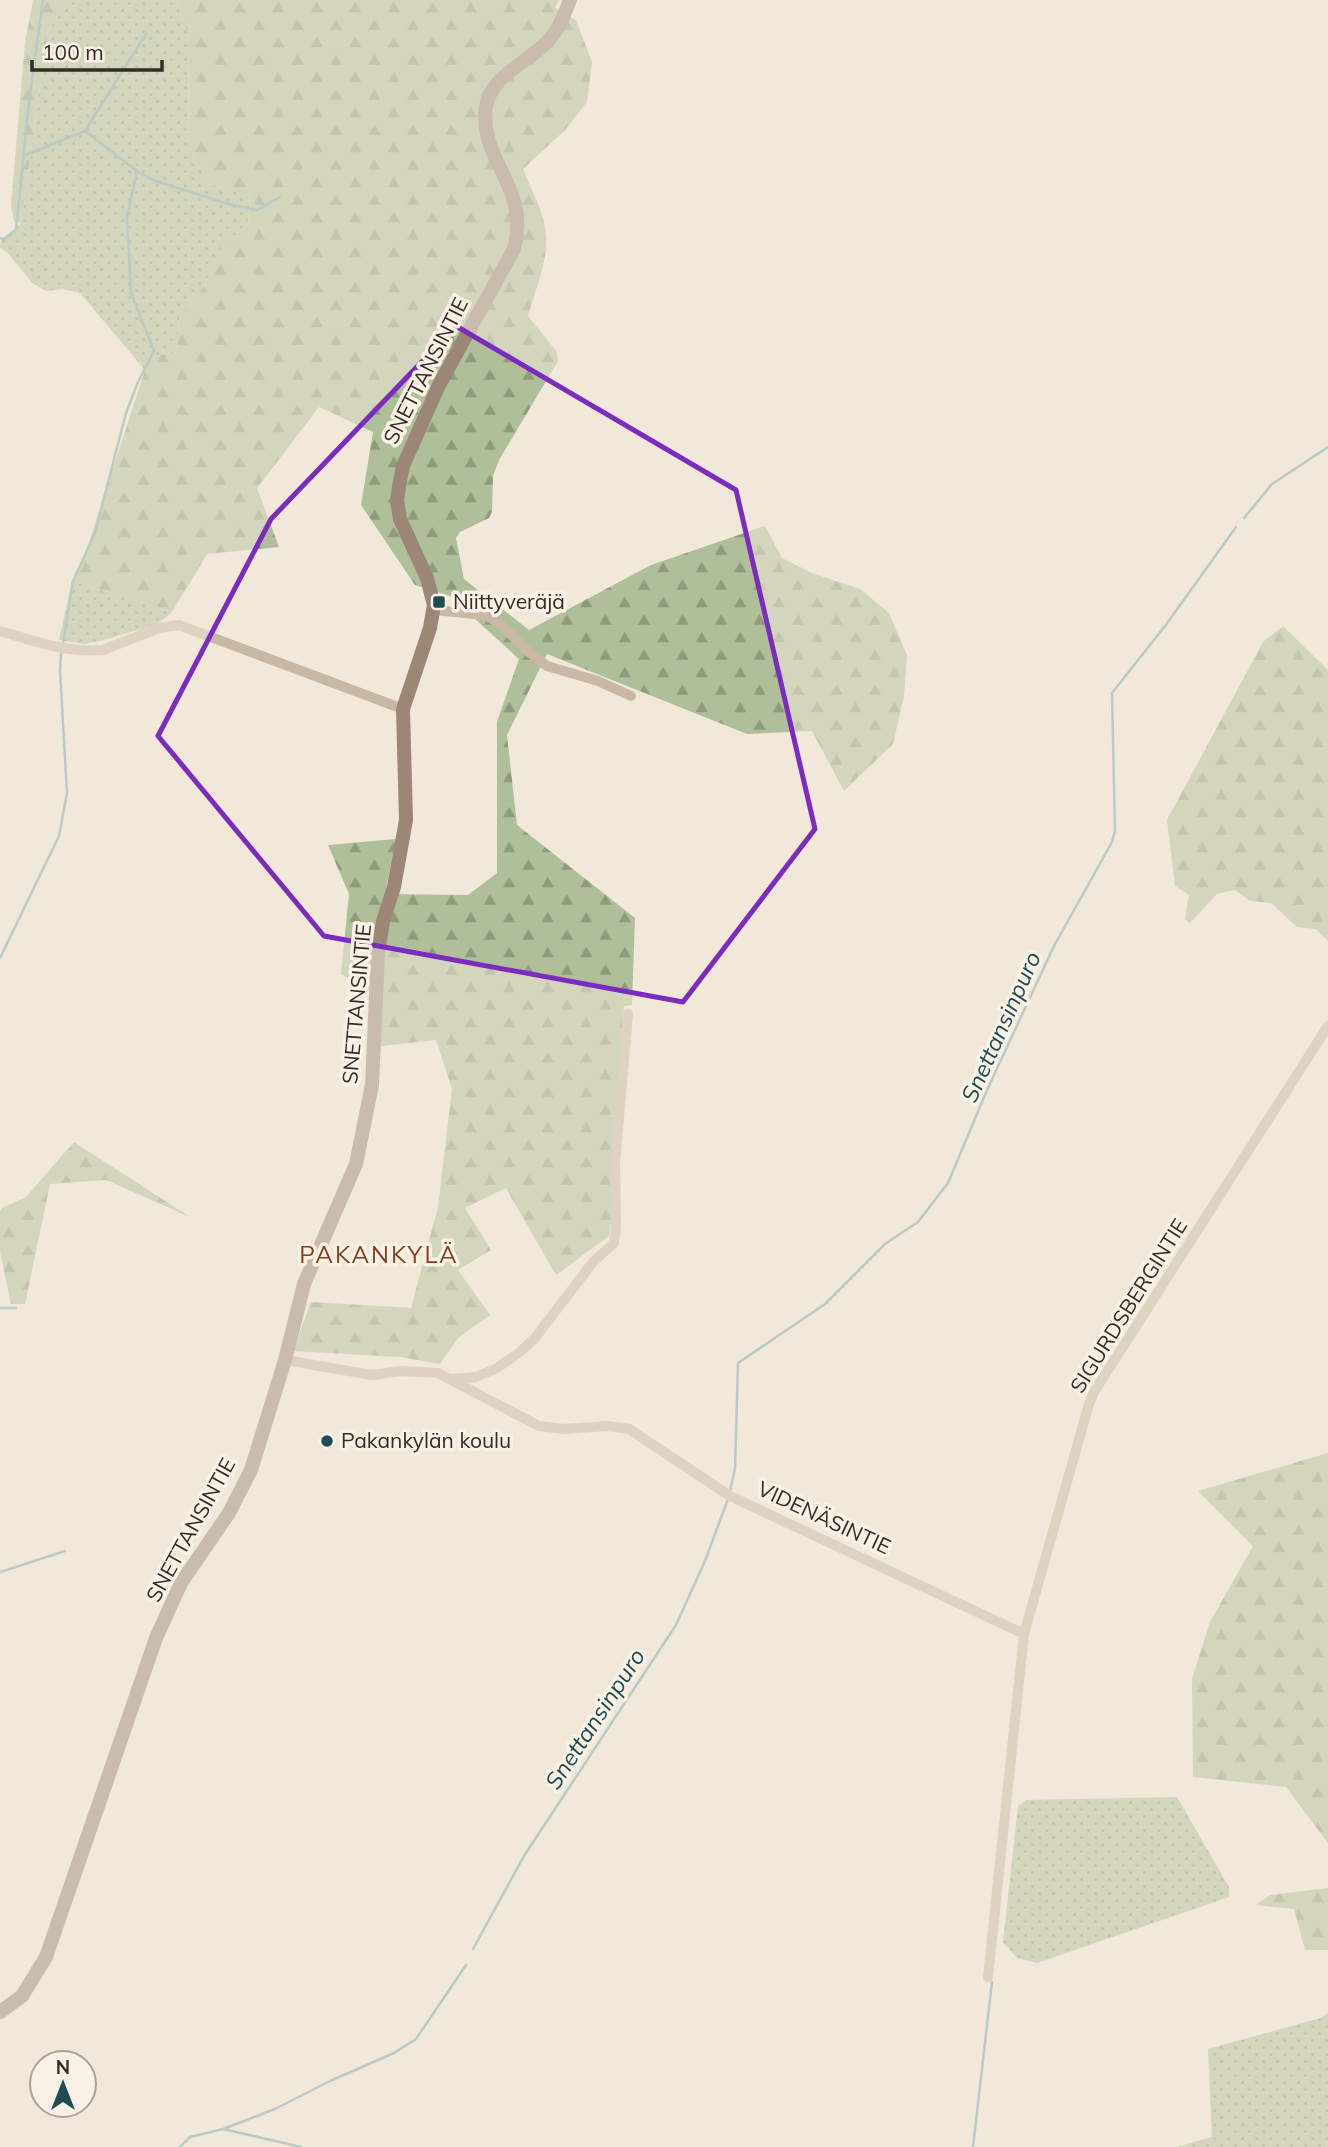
<svg xmlns="http://www.w3.org/2000/svg" width="1328" height="2147" font-family="Mulish,sans-serif">
<style>
.grass{fill:url(#grass-dots)}
.forest{fill:url(#forest-firs)}
.lines{fill:none;stroke-linecap:round;stroke-linejoin:round}
.stream{stroke:#78a7ad;stroke-width:2.5}
.street{stroke:#c8b8a5;stroke-width:10}
.secondary{stroke:#9c8777;stroke-width:14}
.marked{fill:none;stroke:#7b2cbf;stroke-width:5;stroke-linejoin:round}
.poi-dot{fill:#1d4c55;stroke:#f9f1e5;stroke-width:2.5}
.labels{text-anchor:middle;stroke-width:7;stroke-linejoin:round;paint-order:stroke}
.street-label{font-size:21px;fill:#342c26;stroke:#f9f1e5}
.poi-label{font-size:21px;fill:#342c26;stroke:#f9f1e5;text-anchor:start}
.water-label{font-size:23px;font-style:italic;fill:#1d4c55;stroke:#f9f1e5}
.quarter-label{font-size:24px;letter-spacing:2px;fill:#824021;stroke:#f9f1e5}
</style>
<defs>
<pattern id="grass-dots" width="8" height="8" patternUnits="userSpaceOnUse" patternTransform="scale(1.75)"><rect width="8" height="8" fill="#afbf99"/><path d="M2 2h.1M6 6h.1" fill="none" stroke="#8f9b7d" stroke-width="1.8" stroke-linecap="round"/></pattern>
<pattern id="forest-firs" width="22" height="20" patternUnits="userSpaceOnUse" patternTransform="scale(1.75)"><rect width="22" height="20" fill="#afbf99"/><path d="M5 1l3.5 6h-7zM16 11l3.5 6h-7z" fill="#8f9b7d"/></pattern>
</defs>
<rect width="100%" height="100%" fill="#f1e8d9"/>
<!-- grass -->
<path class="grass" d="M69,0H176L189,38L188,144L208,184L250,196L248,223L222,246L205,285L179,319L177,352L154,356L145,370L80,293L63,289L46,291L32,283L8,253L0,248L1,240L21,223L48,31Z
M72,581L172,612L158,624L100,641L85,644L59,640Z
M1177,1797L1229,1887V1897L1037,1963L1017,1958L1003,1942L1018,1806L1026,1800Z
M1328,2013V2147H1177L1212,2137L1208,2049L1321,2018Z"/>
<!-- forest -->
<path class="forest" d="M33,0H69L48,31L21,223L14,221L11,205L25,43Z
M176,0H559L555,8L576,20L592,62L587,102L565,130L523,169C531,190 545,213 546,236C548,261 535,291 528,316L557,352L558,361L499,460L493,476L492,512L489,518L460,532L456,538L464,579L529,630L651,565L765,526L782,558L812,573L860,589L889,613L907,655L904,696L893,744L844,791L812,731L747,734L547,654L507,735L517,825L635,918L632,1005L624,1006L614,1140L613,1209L609,1236L556,1275L506,1188L465,1208L491,1250L458,1270L490,1315L459,1337L440,1364L401,1357L293,1351L311,1302L411,1308L438,1207L452,1089L436,1040L381,1046V999L341,974L349,894L328,845L396,839L385,894L468,895L497,873V722L519,659L450,596L415,585L361,505L373,432L319,407L257,488L279,547L207,554L172,612L72,581L84,558L145,370L154,356L177,352L179,319L205,285L222,246L248,223L250,196L208,184L188,144L189,38Z
M1283,626L1328,670V941L1316,929L1297,927L1271,903L1250,901L1235,890L1217,894L1190,923L1185,919L1189,895L1175,886L1167,820L1263,642Z
M74,1142L190,1217L106,1180L50,1184L25,1304H11L0,1252V1211L2,1208L26,1197Z
M1328,1453V1843L1286,1787L1193,1777L1192,1679L1210,1622L1253,1546L1198,1491Z
M1328,1888V1950H1305L1294,1909L1256,1905L1270,1895Z"/>
<g class="lines">
<!-- stream -->
<path class="stream" d="M86,129L146,34
M23,156L85,131L137,171L155,181L232,205L257,210L280,197
M0,238L4,239L16,230L29,102L43,0
M1244,518L1272,484L1328,447
M63,644L73,581L95,533L126,413L138,382L154,351L131,293L127,218L137,171
M0,958L59,836L67,793L60,670L61,653
M0,1308H16
M730,1491L735,1469L738,1363L825,1304L885,1244L918,1222L948,1183L987,1090L1054,946L1112,842L1115,831L1112,693L1165,626L1236,527
M0,1572L65,1551
M473,1949L524,1856L676,1625L705,1561L728,1499
M223,2129L301,2147
M180,2147L190,2137L223,2129L275,2109L330,2081L394,2053L416,2039L466,1965
M973,2147L992,1982"/>
<!-- street -->
<path class="street" d="M434,610L485,615L499,623L529,652L547,666L598,681L631,696
M0,631C34,641 67,653 103,650L159,628L179,625L403,709
M285,1360L372,1375L402,1371L438,1373L539,1426L564,1429L607,1426L629,1429L730,1496L1024,1634L988,1977
M451,1379L476,1377L497,1368L520,1352L535,1338L593,1262L614,1243L616,1227L615,1163L628,1014
M1024,1634L1089,1404L1094,1392L1328,1026"/>
<!-- secondary -->
<path class="secondary" d="M0,2012L22,1996L46,1957L156,1638L181,1583L229,1513L251,1470L285,1360L304,1284L356,1164L372,1085L378,954L383,921L394,887L406,820L403,709L430,628L434,605L427,578L400,519L397,501L399,486L403,466L439,385L514,249C531,186 478,161 486,107C490,76 529,62 547,42C559,30 564,15 570,0"/>
</g>
<!-- marked area -->
<path d="M0 0H1328V2147H0ZM456,326L736,490L815,829L683,1002L324,936L158,736L271,519Z" fill="#f1e8d9" fill-opacity=".55" fill-rule="evenodd"/>
<path class="marked" d="M456,326L736,490L815,829L683,1002L324,936L158,736L271,519Z"/>
<!-- markers -->
<g class="poi-dot">
<rect x="432" y="595" width="14" height="14" rx="3.5"/>
<circle cx="327" cy="1441" r="7"/>
</g>
<g class="labels">
<!-- street labels -->
<g class="street-label">
<text transform="translate(426 371) rotate(-63)" y="7">SNETTANSINTIE</text>
<text transform="translate(357 1004) rotate(-85)" y="7">SNETTANSINTIE</text>
<text transform="translate(1129 1306) rotate(-58)" y="7">SIGURDSBERGINTIE</text>
<text transform="translate(824 1518) rotate(25)" y="7">VIDENÄSINTIE</text>
<text transform="translate(191 1530) rotate(-61)" y="7">SNETTANSINTIE</text>
</g>
<!-- poi labels -->
<g class="poi-label">
<text x="453" y="609">Niittyveräjä</text>
<text x="341" y="1448">Pakankylän koulu</text>
</g>
<!-- water labels -->
<g class="water-label">
<text transform="translate(1001 1027) rotate(-66)" y="8">Snettansinpuro</text>
<text transform="translate(595 1719) rotate(-57)" y="8">Snettansinpuro</text>
</g>
<!-- quarter labels -->
<g class="quarter-label">
<text x="379" y="1263">PAKANKYLÄ</text>
</g>
</g>
<!-- north arrow -->
<g transform="translate(63 2084)"><circle r="33" fill="#f9f1e5" stroke="#aaa299" stroke-width="2"/>
<path d="M0-5L12 26L0 18L-12 26Z" fill="#1d4c55"/>
<text y="-10" font-size="19" font-weight="bold" text-anchor="middle" fill="#342c26">N</text>
</g>
<!-- scale -->
<path d="M32 60v10h130v-10" fill="none" stroke="#342c26" stroke-width="3.5"/>
<text x="42" y="60" font-size="21" fill="#342c26" stroke="#f9f1e5" stroke-width="5" paint-order="stroke">100 m</text>
</svg>
